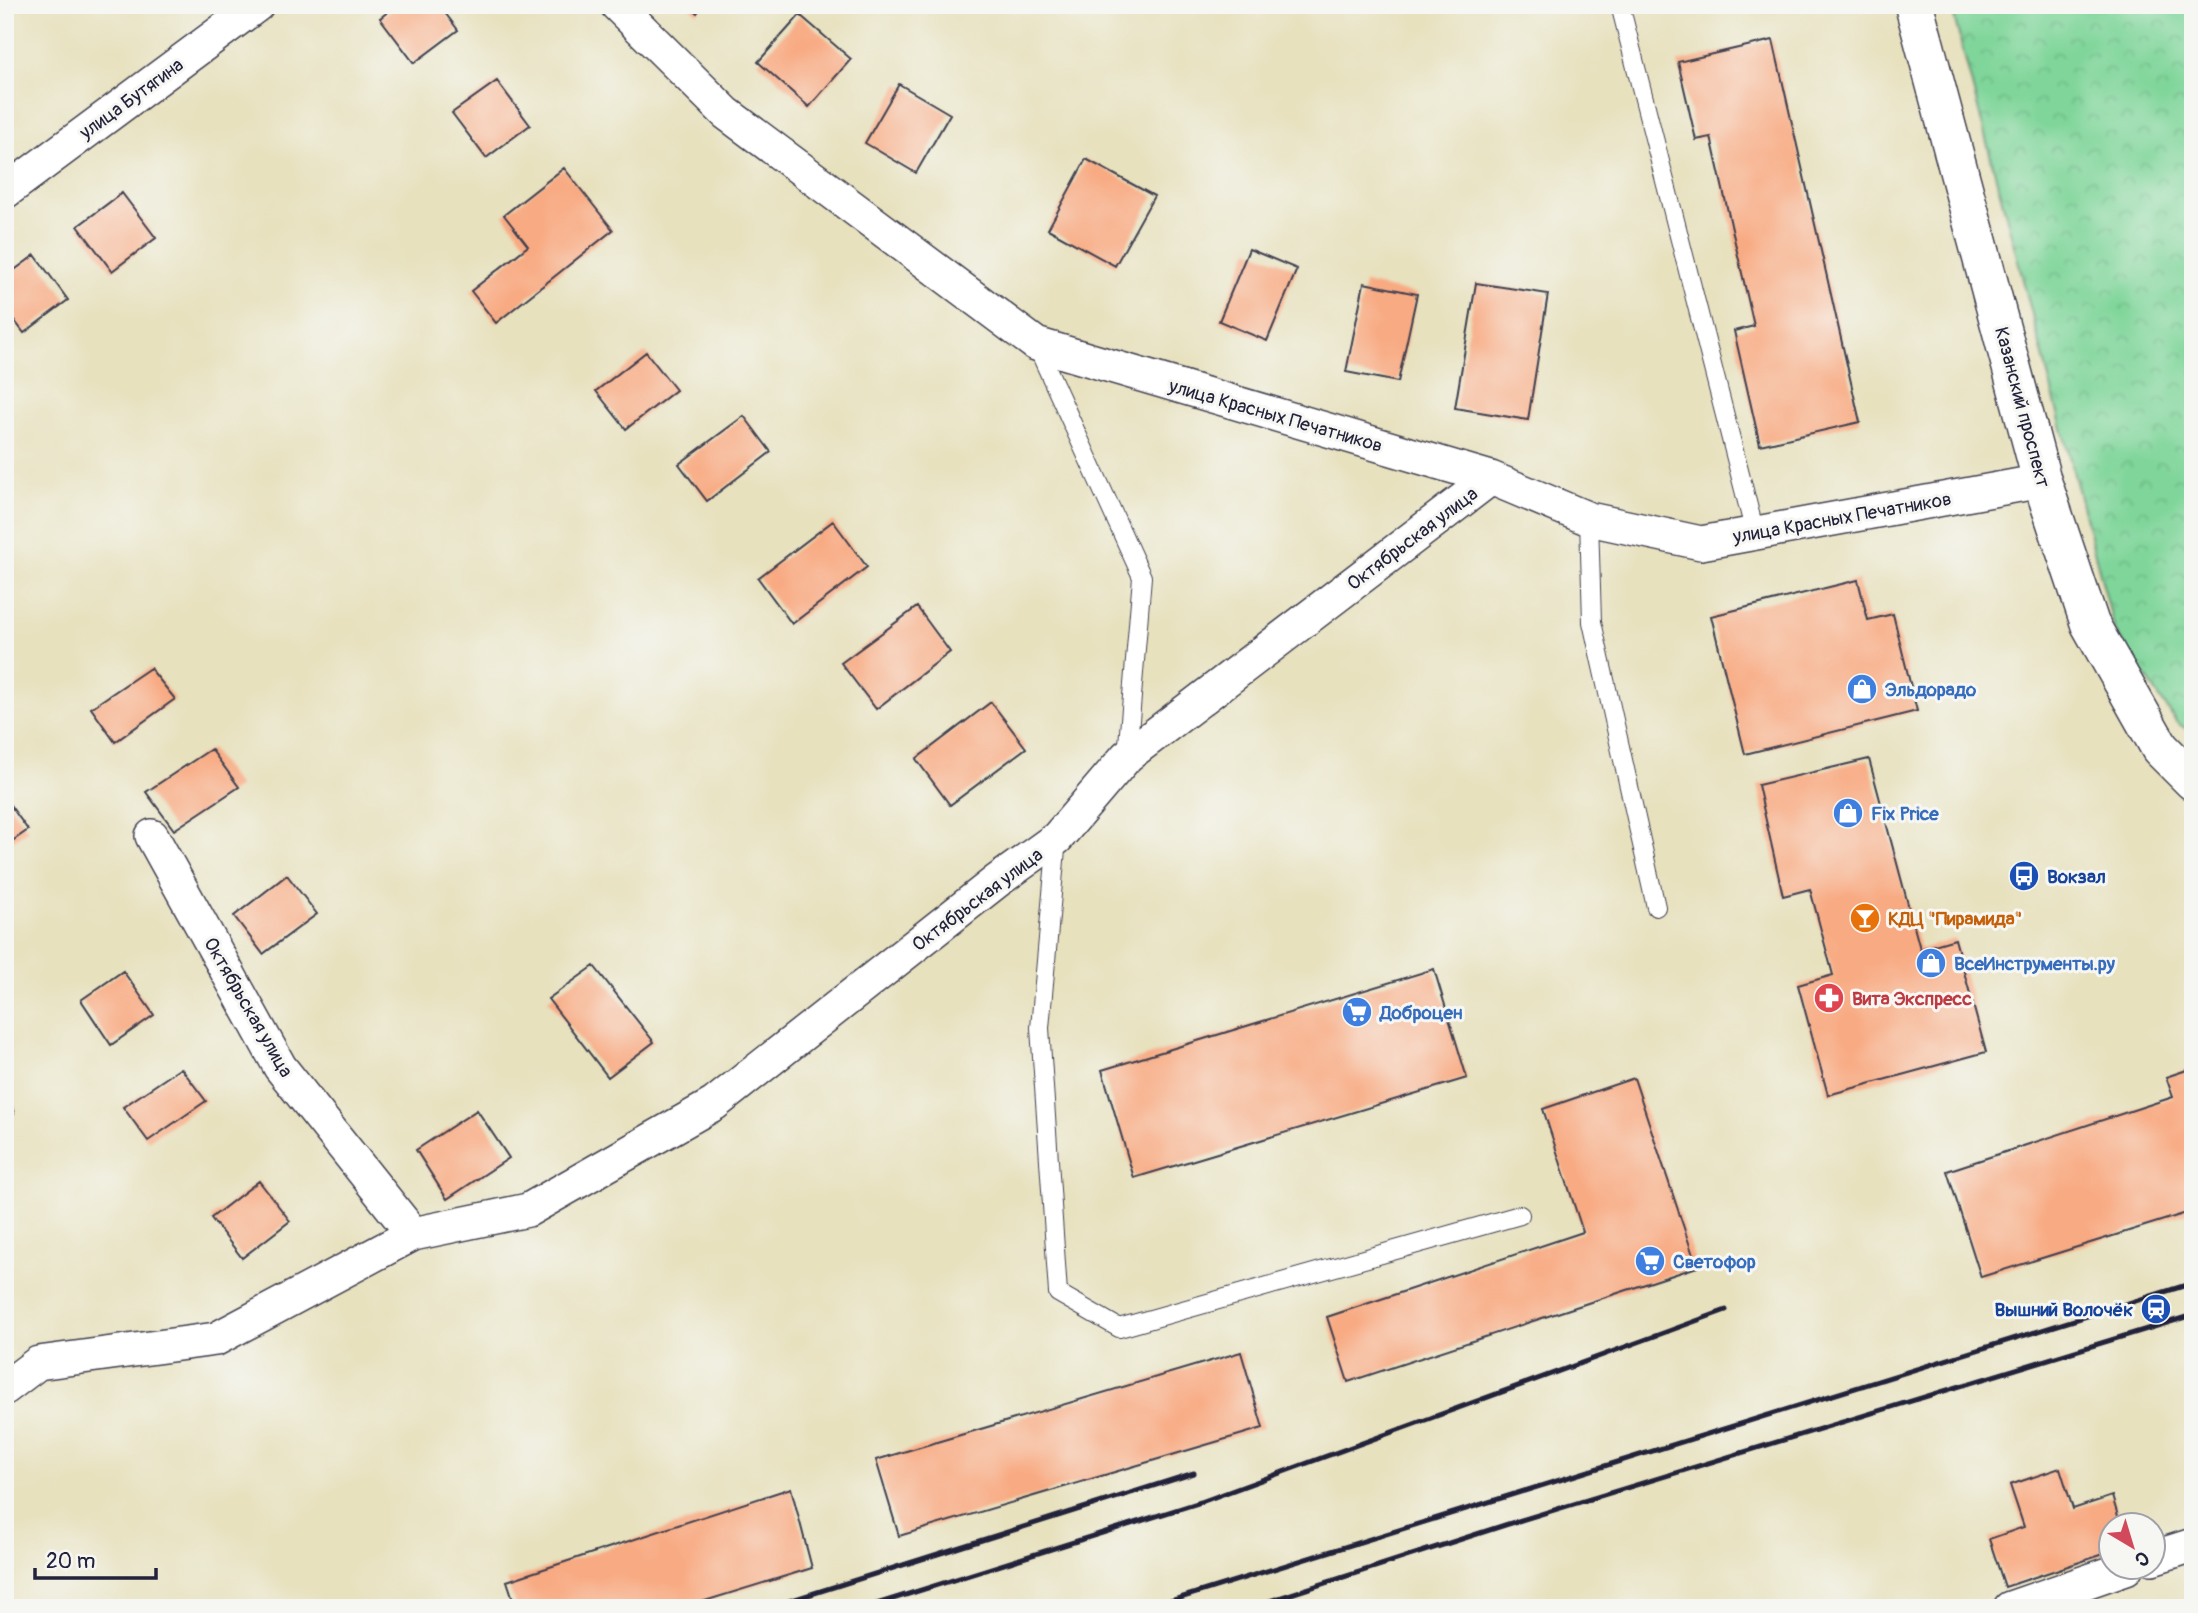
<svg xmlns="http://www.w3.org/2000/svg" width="2198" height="1613" font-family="Pangolin,sans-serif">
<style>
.park{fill:url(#park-crowns);stroke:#507c6a;stroke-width:2}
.building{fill:#f8aa82}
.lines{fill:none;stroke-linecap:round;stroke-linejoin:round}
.service-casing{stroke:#403f4f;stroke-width:20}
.minor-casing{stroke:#403f4f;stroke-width:36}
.tertiary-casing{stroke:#403f4f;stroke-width:41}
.service{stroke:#fff;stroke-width:18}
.minor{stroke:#fff;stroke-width:33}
.tertiary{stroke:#fff;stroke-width:38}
.rail{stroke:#22223b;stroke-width:5}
.labels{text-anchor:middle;stroke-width:6;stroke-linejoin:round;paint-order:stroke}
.street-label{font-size:19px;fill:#22223b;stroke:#f6f6f2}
.shop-label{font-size:19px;font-weight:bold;fill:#366cbe;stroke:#f6f6f2;text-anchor:start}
.transit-label{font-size:19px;font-weight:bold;fill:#164399;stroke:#f6f6f2;text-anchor:start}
.food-label{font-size:19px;font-weight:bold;fill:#c56008;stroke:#f6f6f2;text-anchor:start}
.health-label{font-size:19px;font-weight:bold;fill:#be3a42;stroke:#f6f6f2;text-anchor:start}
</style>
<defs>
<pattern id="park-crowns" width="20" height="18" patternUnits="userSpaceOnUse" patternTransform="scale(1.75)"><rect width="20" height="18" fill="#7fd59a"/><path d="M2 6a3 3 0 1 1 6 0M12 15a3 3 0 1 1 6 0" fill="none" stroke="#6db786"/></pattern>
</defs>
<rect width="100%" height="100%" fill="#f6f6f2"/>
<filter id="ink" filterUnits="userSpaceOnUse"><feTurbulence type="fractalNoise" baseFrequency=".0143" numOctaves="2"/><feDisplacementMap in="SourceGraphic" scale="14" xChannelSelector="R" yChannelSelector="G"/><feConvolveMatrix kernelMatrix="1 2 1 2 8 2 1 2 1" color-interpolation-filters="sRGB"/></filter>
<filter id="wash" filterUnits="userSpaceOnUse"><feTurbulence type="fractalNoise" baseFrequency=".00686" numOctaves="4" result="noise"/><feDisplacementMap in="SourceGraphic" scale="28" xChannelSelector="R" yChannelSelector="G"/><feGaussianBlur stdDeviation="1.57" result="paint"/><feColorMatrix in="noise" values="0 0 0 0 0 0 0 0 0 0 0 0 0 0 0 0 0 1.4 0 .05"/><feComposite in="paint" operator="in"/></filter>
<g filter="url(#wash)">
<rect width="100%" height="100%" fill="#e7e1be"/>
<!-- park -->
<path class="park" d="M1951,5H2193V733L2177,723L2115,631Z"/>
<g id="blocks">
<!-- building -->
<path class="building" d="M397,5H439L458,30L414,63L380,18Z
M688,5H703L697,13Z
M800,15L851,59L809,107L758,62Z
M1773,40L1860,422L1760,445L1734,331L1754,326L1711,137L1696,140L1678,62Z
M497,81L530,125L486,158L452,113Z
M899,84L950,114L916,173L865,143Z
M1086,159L1154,196L1115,266L1048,229Z
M564,168L613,230L496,323L471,291L528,246L504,215Z
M122,193L156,238L112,271L78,226Z
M1249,249L1297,269L1267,341L1219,321Z
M35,255L68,300L24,333L5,308V277Z
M1364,283L1417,294L1398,382L1346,372Z
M1476,283L1548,294L1528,420L1455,408Z
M646,352L676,390L626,429L596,391Z
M744,416L771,452L707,501L679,464Z
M833,521L867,567L792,624L758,578Z
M1858,580L1868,620L1893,614L1917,711L1745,754L1711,616Z
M917,607L950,652L876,709L841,663Z
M150,668L175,699L115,742L91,708Z
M991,702L1026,748L950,805L916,759Z
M211,749L239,787L174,830L146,792Z
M1869,759L1920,949L1955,939L1986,1052L1828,1095L1798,985L1833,975L1810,889L1783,896L1758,785Z
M5,798L28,830L5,846Z
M287,875L317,914L263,954L234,916Z
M594,966L654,1042L608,1077L548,999Z
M1434,969L1467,1078L1134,1178L1102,1070Z
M123,971L154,1015L111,1045L81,1000Z
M181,1068L206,1101L148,1141L123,1107Z
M2193,1068V1211L1981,1277L1947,1171L2173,1097L2166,1077Z
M1634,1078L1697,1267L1348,1382L1327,1317L1583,1232L1543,1109Z
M5,1080L14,1114L5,1116Z
M477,1110L509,1158L447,1199L416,1150Z
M259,1181L290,1221L242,1258L211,1218Z
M1241,1352L1263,1428L899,1536L876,1460Z
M2060,1468L2073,1509L2112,1496L2121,1526H2110V1552L2005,1587L1989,1539L2024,1527L2010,1485Z
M791,1488L812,1568L682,1608H516L507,1581Z"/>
</g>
</g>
<g filter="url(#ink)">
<use href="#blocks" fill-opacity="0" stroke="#403f4f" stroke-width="2"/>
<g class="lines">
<!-- service casing -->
<g class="service-casing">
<path id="service" d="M1620,5L1755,533
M1036,344L1142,577L1127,756
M1589,519L1592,622L1656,907
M1057,838L1040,1028L1058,1293L1119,1328L1520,1215"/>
</g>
<!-- minor casing -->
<g class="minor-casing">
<path id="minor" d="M617,5L726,113L1036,344L1491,478L1589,519L1701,543L2042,481
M5,192L257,5
M152,836L280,1067L413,1234L528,1210L714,1104L997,881L1057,838L1127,756L1491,478
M5,1388L38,1363L216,1339L413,1234
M2152,1558L2193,1545
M2010,1608L2126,1568"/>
</g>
<!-- tertiary casing -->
<g class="tertiary-casing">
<path id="tertiary" d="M1914,5L2042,481L2090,624L2160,748L2193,781"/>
</g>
<!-- service -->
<use href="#service" class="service"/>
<!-- minor -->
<use href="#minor" class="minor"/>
<!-- tertiary -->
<use href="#tertiary" class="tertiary"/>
<!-- rail -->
<path class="rail" d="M767,1608L1194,1473
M864,1608L1201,1502L1726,1310
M1148,1608L2193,1283
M1248,1608L1505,1525L2193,1315"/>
</g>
</g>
<!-- icons -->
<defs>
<g id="shop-disc" transform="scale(1.575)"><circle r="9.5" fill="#3f7fe0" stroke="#f6f6f2"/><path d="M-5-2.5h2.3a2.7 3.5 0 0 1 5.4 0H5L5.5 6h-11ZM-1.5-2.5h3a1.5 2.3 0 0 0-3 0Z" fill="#fff"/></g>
<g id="bus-disc" transform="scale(1.575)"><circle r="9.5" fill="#1a4fb4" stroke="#f6f6f2"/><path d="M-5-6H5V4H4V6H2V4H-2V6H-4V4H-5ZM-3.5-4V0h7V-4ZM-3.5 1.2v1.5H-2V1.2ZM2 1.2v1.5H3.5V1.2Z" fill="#fff"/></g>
<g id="bar-disc" transform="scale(1.575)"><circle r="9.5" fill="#e8710a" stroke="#f6f6f2"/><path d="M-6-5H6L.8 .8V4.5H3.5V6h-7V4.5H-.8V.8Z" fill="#fff"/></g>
<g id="pharmacy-disc" transform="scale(1.575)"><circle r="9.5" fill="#e0444e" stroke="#f6f6f2"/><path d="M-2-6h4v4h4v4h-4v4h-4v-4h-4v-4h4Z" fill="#fff"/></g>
<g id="supermarket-disc" transform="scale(1.575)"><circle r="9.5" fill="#3f7fe0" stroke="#f6f6f2"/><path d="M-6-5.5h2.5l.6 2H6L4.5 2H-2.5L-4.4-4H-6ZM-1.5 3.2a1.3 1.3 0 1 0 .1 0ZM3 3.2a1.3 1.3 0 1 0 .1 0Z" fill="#fff"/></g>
<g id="station-disc" transform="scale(1.575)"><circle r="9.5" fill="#1a4fb4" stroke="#f6f6f2"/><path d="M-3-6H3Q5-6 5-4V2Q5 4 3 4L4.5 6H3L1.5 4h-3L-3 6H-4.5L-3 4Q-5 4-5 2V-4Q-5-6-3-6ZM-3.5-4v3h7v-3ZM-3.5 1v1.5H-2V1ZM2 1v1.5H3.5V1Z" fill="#fff"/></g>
</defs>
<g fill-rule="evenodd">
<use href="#shop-disc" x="1862" y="689"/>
<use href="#shop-disc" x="1848" y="813"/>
<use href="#bus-disc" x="2024" y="876"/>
<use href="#bar-disc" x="1865" y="918"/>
<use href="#shop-disc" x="1931" y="963"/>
<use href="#pharmacy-disc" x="1829" y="998"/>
<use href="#supermarket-disc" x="1357" y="1012"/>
<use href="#supermarket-disc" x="1650" y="1261"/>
<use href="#station-disc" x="2156" y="1309"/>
</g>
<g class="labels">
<!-- street labels -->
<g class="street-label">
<text transform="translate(131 98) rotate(-36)" y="7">улица Бутягина</text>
<text transform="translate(2023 407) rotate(75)" y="7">Казанский проспект</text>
<text transform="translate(1276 415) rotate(16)" y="7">улица Красных Печатников</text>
<text transform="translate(1842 517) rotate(-10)" y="7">улица Красных Печатников</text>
<text transform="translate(1412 538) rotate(-37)" y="7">Октябрьская улица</text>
<text transform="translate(977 899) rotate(-37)" y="7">Октябрьская улица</text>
<text transform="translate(249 1007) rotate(60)" y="7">Октябрьская улица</text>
</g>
<!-- shop labels -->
<g class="shop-label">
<text x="1885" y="696">Эльдорадо</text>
<text x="1871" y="820">Fix Price</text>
<text x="1954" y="970">ВсеИнструменты.ру</text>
<text x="1380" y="1019">Доброцен</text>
<text x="1673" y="1268">Светофор</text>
</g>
<!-- transit labels -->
<g class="transit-label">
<text x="2047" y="883">Вокзал</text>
<text x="2133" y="1316" text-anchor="end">Вышний Волочёк</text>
</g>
<!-- food labels -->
<g class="food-label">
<text x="1888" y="925">КДЦ "Пирамида"</text>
</g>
<!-- health labels -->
<g class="health-label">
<text x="1852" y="1005">Вита Экспресс</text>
</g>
</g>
<!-- margin -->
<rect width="2198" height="1613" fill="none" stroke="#f6f6f2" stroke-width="28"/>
<!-- north arrow -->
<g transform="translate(2132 1546) rotate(142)"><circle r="33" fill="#f6f6f2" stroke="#a1a1a9" stroke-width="2"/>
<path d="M0-5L12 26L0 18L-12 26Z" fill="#d1495b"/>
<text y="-10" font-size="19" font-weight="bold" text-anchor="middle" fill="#22223b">С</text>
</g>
<!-- scale -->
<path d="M35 1568v10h121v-10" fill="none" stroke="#22223b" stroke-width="3.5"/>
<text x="46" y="1568" font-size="21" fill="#22223b" stroke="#f6f6f2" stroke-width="5" paint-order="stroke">20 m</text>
</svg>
